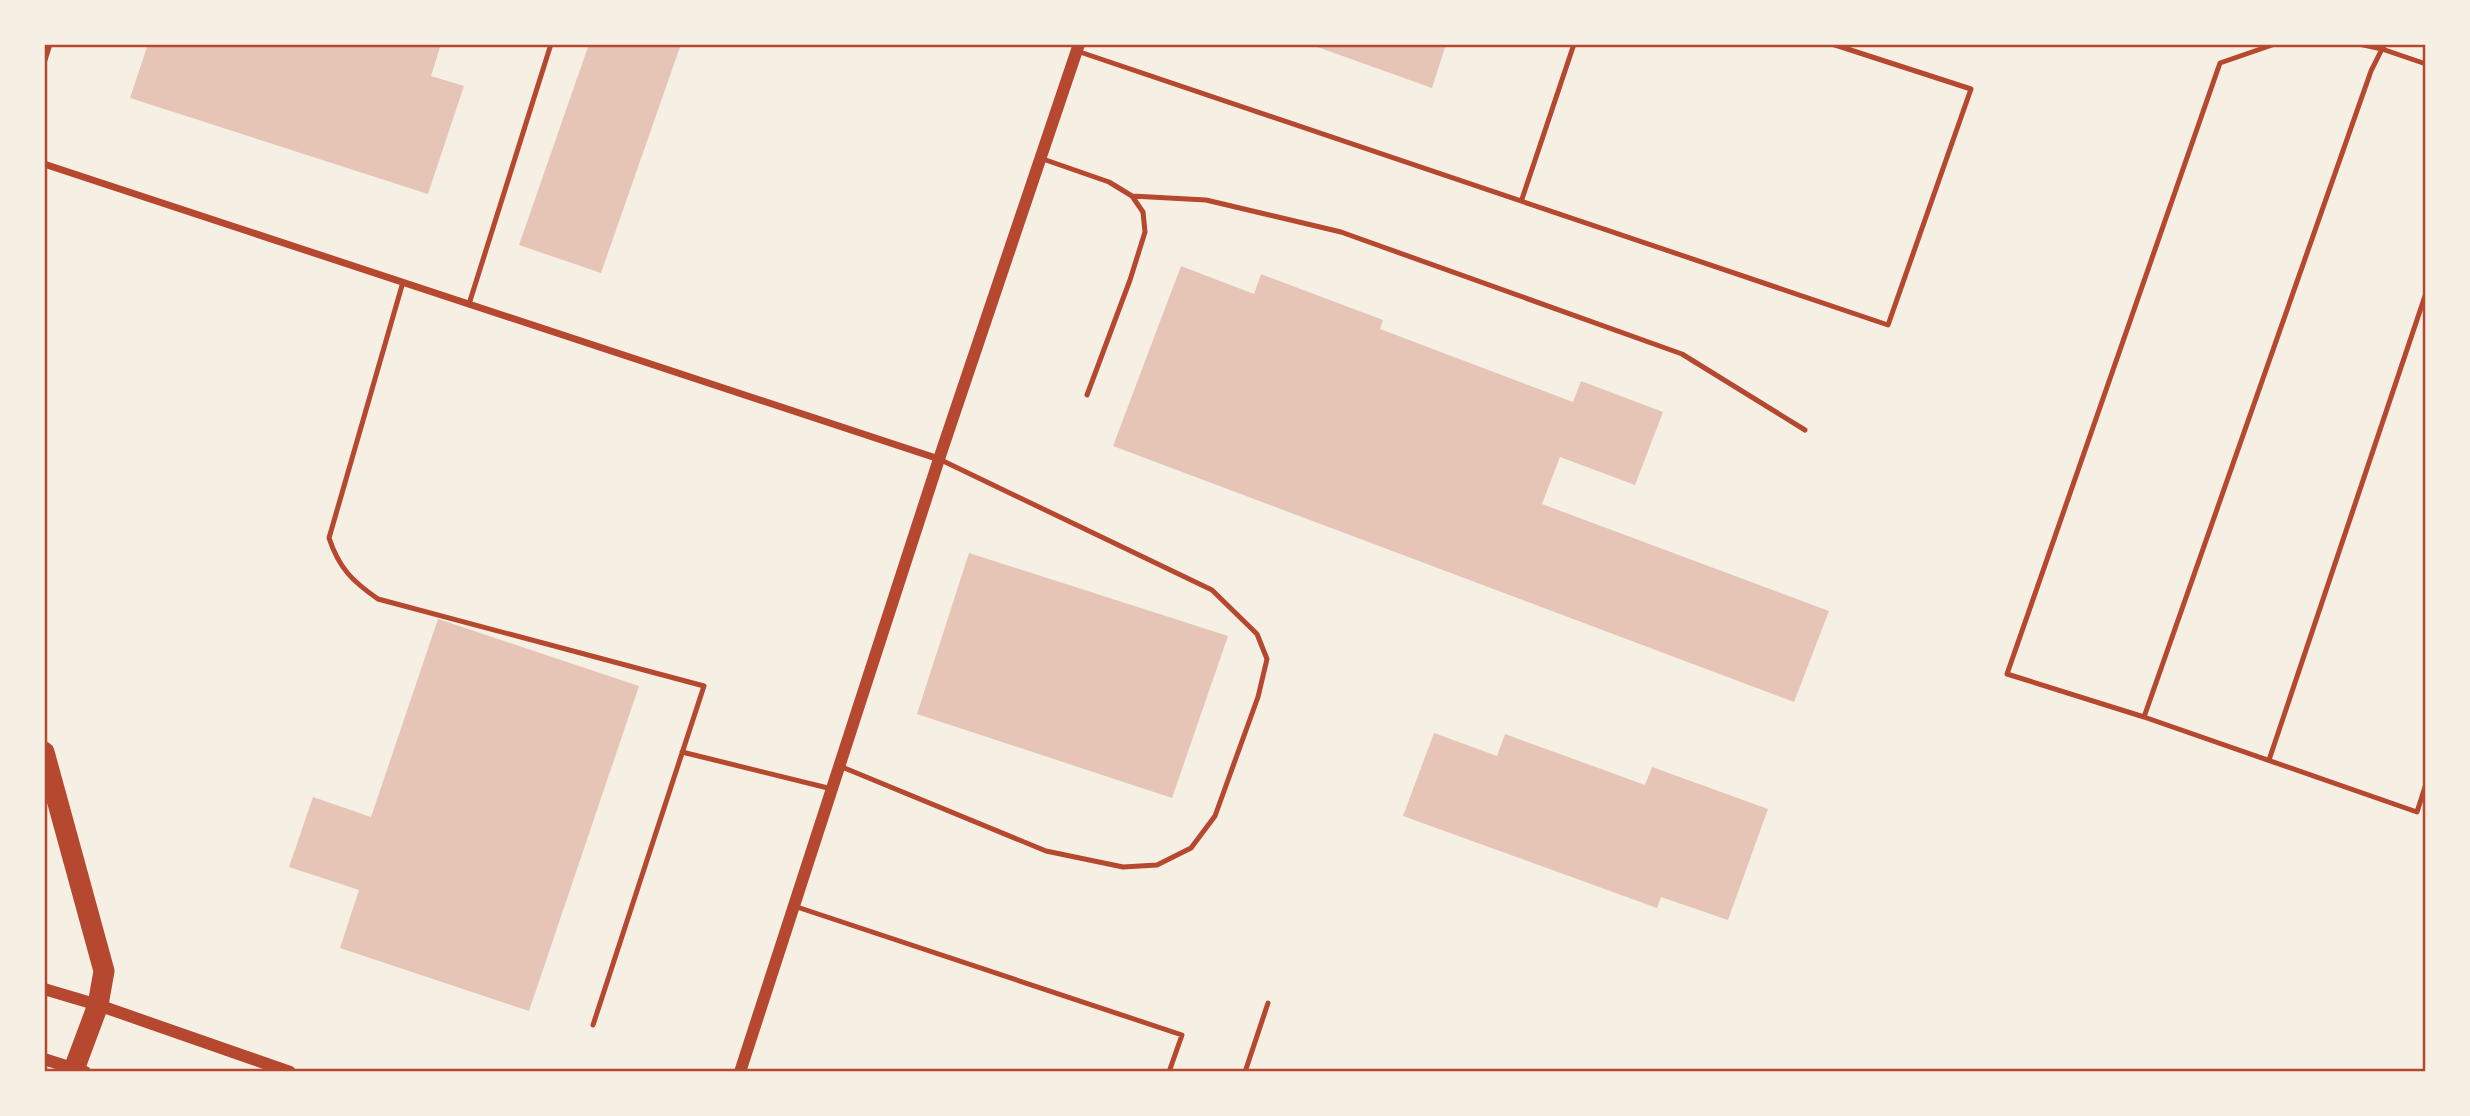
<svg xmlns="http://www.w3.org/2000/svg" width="2470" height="1116" font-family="Manrope,sans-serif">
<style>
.building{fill:#e6c5b7}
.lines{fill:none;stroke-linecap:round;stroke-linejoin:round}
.service{stroke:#b5482f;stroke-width:5}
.minor{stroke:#b5482f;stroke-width:7}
.tertiary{stroke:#b5482f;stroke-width:12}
.motorway{stroke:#b5482f;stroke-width:21}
.neatline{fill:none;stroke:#b5482f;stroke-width:2.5}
</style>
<rect width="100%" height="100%" fill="#f6efe4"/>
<!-- building -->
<path class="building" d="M148,44H441L431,76L464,86L428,194L130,98Z
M589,44H681L601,273L519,245Z
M1309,44H1446L1432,88Z
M1181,266L1254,294L1261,274L1383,320L1380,329L1573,402L1581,381L1663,412L1635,485L1560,457L1542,504L1829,611L1794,702L1113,446Z
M969,553L1228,636L1172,798L917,714Z
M438,619L639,686L529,1011L340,948L359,890L289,867L313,797L371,817Z
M1434,733L1497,756L1505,734L1645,785L1652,767L1768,809L1728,920L1661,897L1657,908L1403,816Z"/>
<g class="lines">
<!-- service -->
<path class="service" d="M2359,44L2382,49L2385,44
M1077,51L1888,325L1971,89L1832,44
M2426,64L2382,49L2371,71L2144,717L2417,812L2426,784
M1040,158L1109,182L1132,196L1143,212L1145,232L1130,280L1087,395
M1132,196L1206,200L1341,232L1682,354L1805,430
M1522,199L1574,44
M403,282L329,538C339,568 352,581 378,599L704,686L593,1025
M469,304L551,44
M2144,717L2007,674L2220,63L2275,44
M682,752L832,789
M2269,760L2426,293
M842,767L1046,851L1123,867L1157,865L1191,848L1215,816L1258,697L1267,659L1257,634L1212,590L939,459
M794,906L1182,1035L1169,1072
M1245,1072L1268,1003"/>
<!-- minor -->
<path class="minor" d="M44,60L49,44
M44,164L939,459"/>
<!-- tertiary -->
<path class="tertiary" d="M44,989L98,1005L290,1072
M44,1059L85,1072
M740,1072L939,459L1079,44"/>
<!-- motorway -->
<path class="motorway" d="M44,752L104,971L98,1005L73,1072"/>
</g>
<!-- border -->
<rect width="2470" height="1116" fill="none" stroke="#f6efe4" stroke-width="91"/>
<rect x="46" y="46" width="2378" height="1024" class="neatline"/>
</svg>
